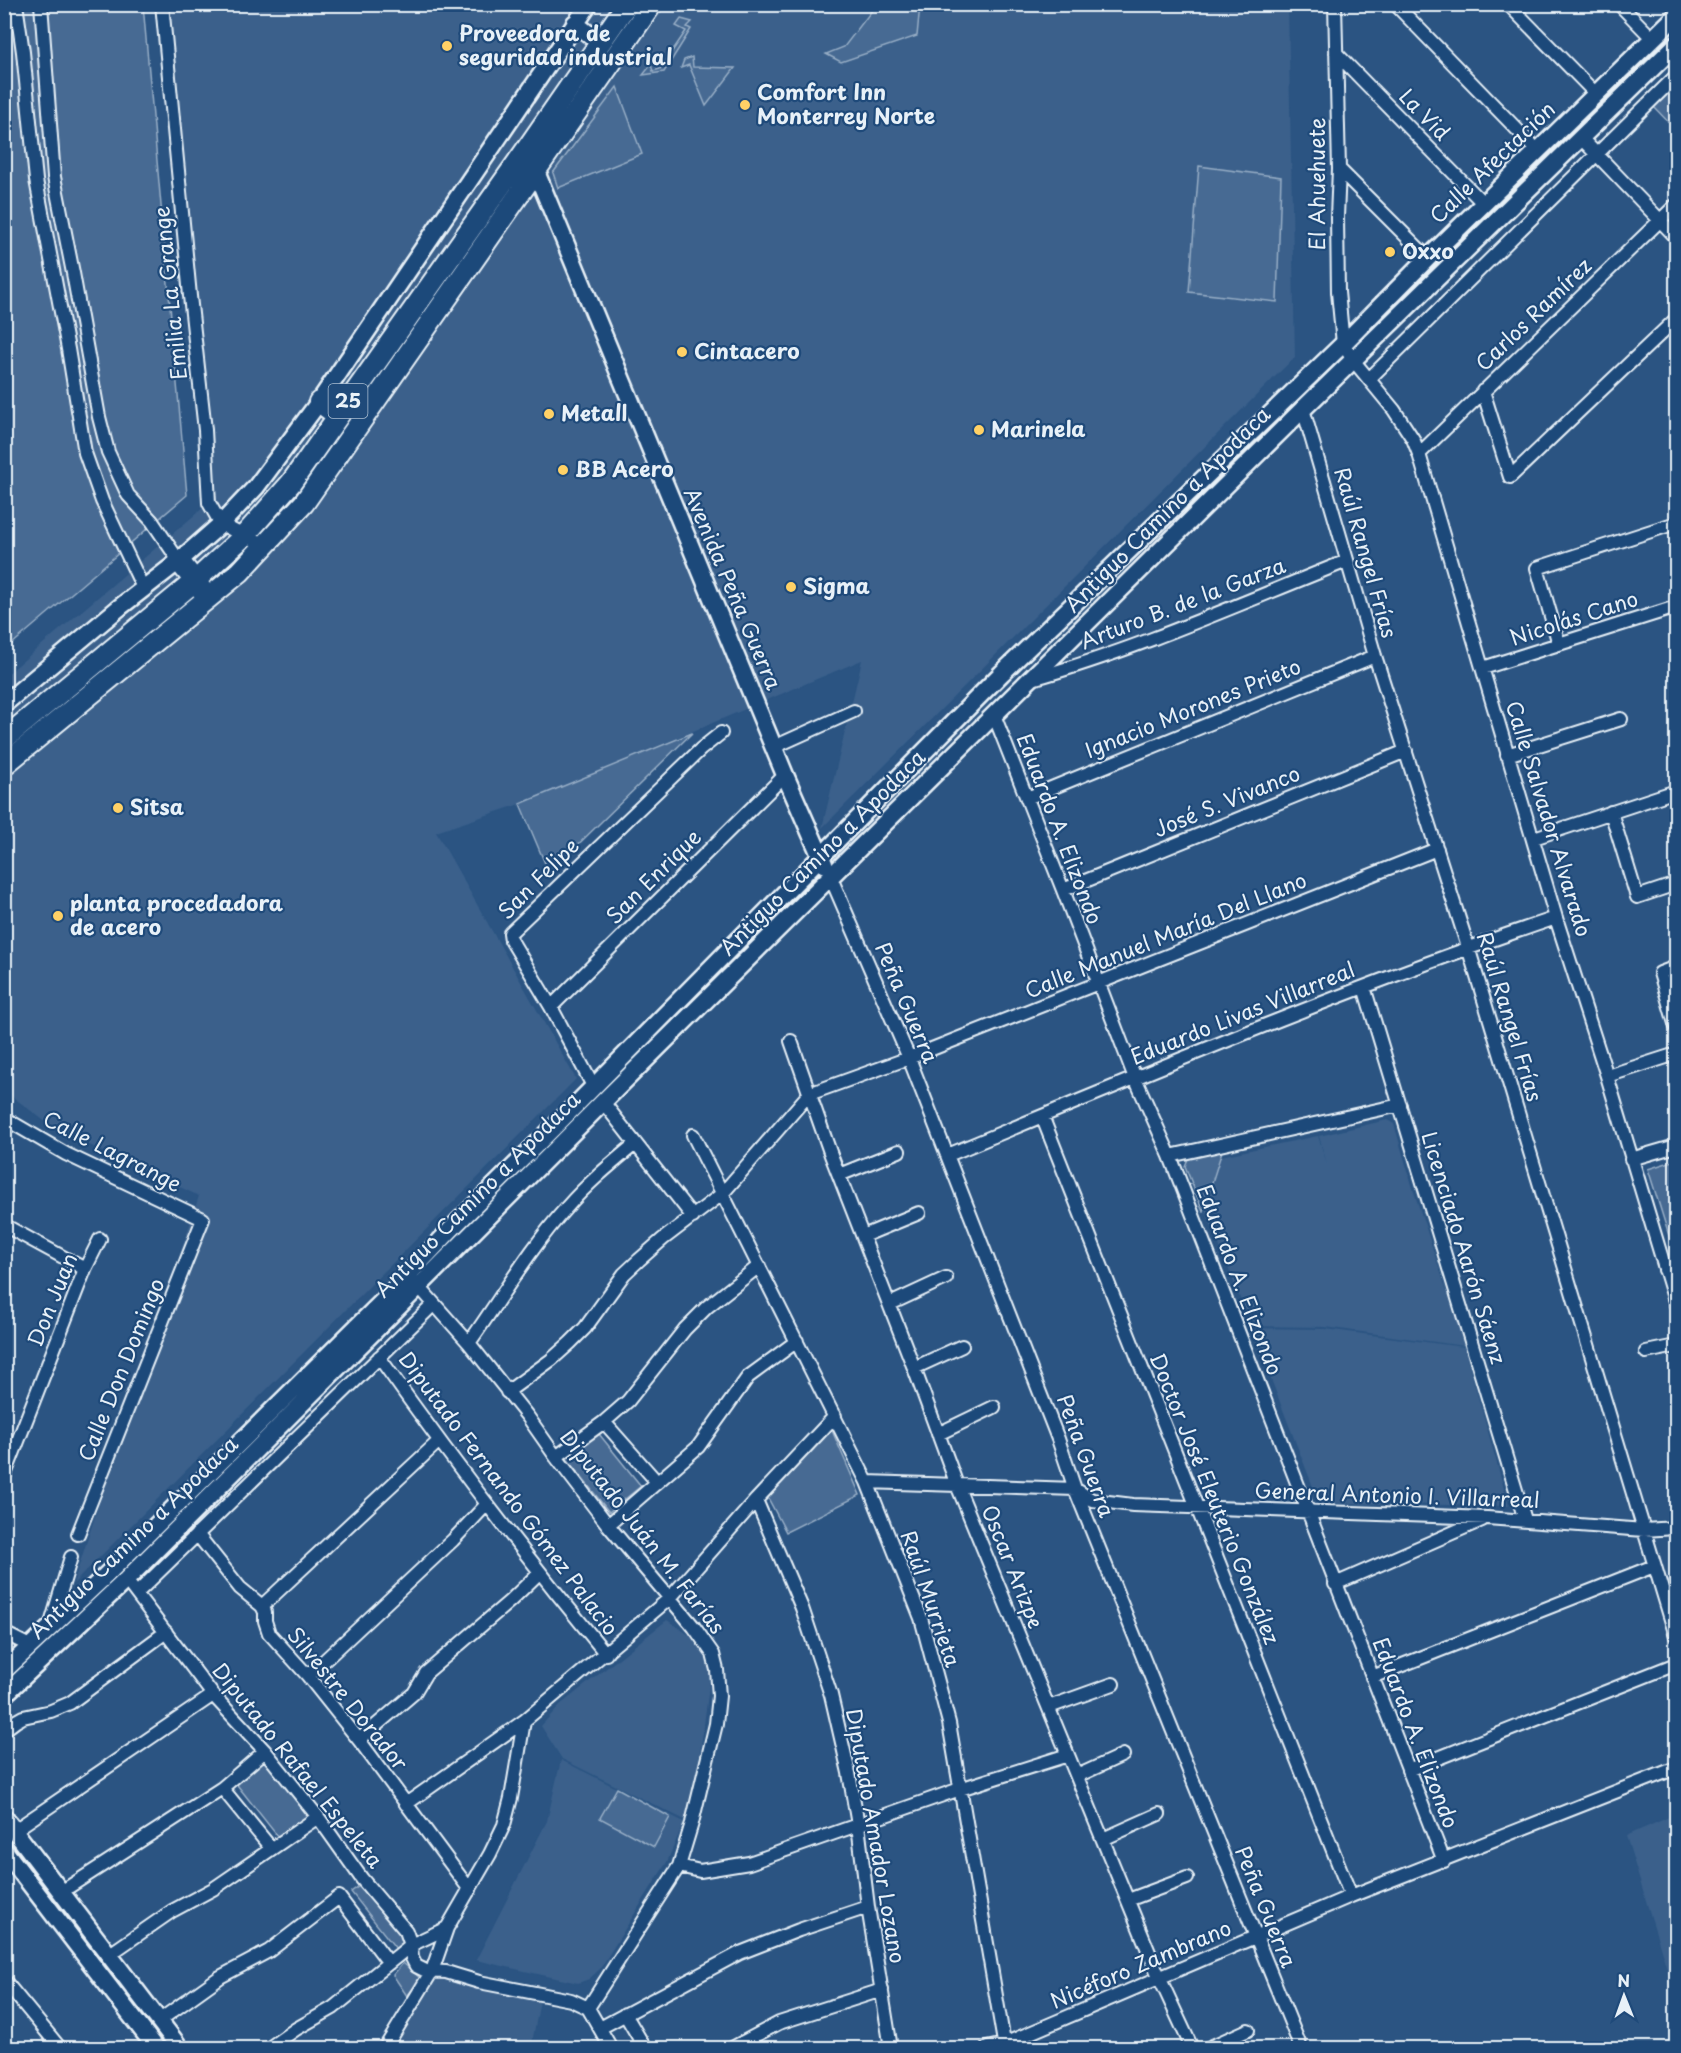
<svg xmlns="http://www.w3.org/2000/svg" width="1681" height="2053" font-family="'Playpen Sans',sans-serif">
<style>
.built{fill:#3a608b}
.green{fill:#476b93;stroke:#98aec6;stroke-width:1.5}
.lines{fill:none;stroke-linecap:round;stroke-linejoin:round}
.street-casing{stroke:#e8f1f8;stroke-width:16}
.secondary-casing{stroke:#e8f1f8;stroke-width:21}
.primary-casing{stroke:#e8f1f8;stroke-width:24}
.street{stroke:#1f4a7a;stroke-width:12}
.secondary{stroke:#1f4a7a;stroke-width:16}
.primary{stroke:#1f4a7a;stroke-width:20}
.poi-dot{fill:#ffd166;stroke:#1f4a7a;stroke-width:2}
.labels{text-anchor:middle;stroke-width:4.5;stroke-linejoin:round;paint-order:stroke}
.shield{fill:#1f4a7a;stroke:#acbfd2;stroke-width:1.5}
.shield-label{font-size:20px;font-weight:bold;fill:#e8f1f8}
.poi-label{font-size:21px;font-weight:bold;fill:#e8f1f8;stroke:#1f4a7a;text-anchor:start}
.street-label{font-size:21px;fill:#e8f1f8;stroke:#1f4a7a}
</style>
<rect width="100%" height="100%" fill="#2b5482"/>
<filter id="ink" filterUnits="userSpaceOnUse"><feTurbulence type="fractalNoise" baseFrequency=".0167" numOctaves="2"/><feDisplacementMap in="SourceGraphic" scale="12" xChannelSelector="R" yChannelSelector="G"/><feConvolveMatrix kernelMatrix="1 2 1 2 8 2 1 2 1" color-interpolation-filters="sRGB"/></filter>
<g filter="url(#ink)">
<!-- built -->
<path class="built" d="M157,5H1288L1295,357L822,828L862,660L520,804L436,832L576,1079L73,1584L199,1196L55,1129L5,1091L4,677L204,507Z
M1387,1120L1394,1124L1414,1192L1465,1346L1325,1327L1251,1326L1205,1209L1221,1156L1318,1136L1327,1164L1319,1136Z
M1251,1328L1325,1329L1464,1347L1509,1506L1325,1503L1317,1497Z
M667,1620L701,1643L708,1655L710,1667V1680L697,1776L687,1821L562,1759L541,1726L560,1705Z
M561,1760L684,1822L667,1862L600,1969L589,1979L578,1983L476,1960L547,1821Z
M1676,1814V1998L1626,1836Z
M434,1978L540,2001L531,2048H391Z"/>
<!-- green -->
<path class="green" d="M5,5H143L187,495L5,650Z
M876,5H920L917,36L841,62L826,54L844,47Z
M681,19L692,22L687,27L691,29L664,72L643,75L651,65L653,71L660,69L686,31L676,26Z
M692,57L693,67L735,68L706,106L689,65L681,68L684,60Z
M1676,83V130L1653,106Z
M617,87L642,154L558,188L553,173Z
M1199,166L1281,177L1277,302L1189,292Z
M692,733L549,873L520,804Z
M1222,1151L1203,1211L1185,1166L1188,1159Z
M1676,1160V1255H1675L1648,1169Z
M830,1426L860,1495L786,1532L767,1496Z
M595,1429L641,1486L609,1512L564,1455Z
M267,1755L312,1814L279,1838L234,1781Z
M617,1788L670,1817L654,1847L600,1818Z
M362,1884L407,1943L397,1950L351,1892Z
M403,1963L421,1979L407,1996L393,1975Z"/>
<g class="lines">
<!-- street casing -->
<g class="street-casing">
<path id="street" d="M16,4L23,52L36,180L68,349L85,453L102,501L144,590
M41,4L54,177L73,273L99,417L108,452L128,495L152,521L179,561
M162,4L190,296L205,430L209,503L221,524L244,536L266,544
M1335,4L1339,169L1337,217L1338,292L1343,344L1353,360L1394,410L1413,439L1419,454L1556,918L1607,1076L1676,1305
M1395,4L1538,151
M1508,4L1596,94
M1619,4L1653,39
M1336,53L1484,204
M1581,138L1676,237
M1339,169L1428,258
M1370,378L1676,76
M1483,391L1510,477L1676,319
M1303,409L1375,656L1468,947L1676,1636
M1419,454L1676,205
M1559,644L1537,568L1676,523
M1483,668L1676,607
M1032,679C1139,649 1243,602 1347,561
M994,715L1063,890L1135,1078L1170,1156L1444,1861
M774,747L854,711
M1507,755L1621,719
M1027,798L1375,656
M1611,812L1637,897L1676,884
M1534,838L1676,791
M831,878L909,1058L1058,1439L1075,1489L1301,2048
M1063,890L1406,751
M1676,967L1660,973L1676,1027
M1364,987L1525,1520
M551,1007L785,775
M791,1041L831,1155L914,1368L957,1485L1160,1979L1192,2048
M1607,1076L1676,1054
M593,1086L551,1007L511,940L510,933L701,749L721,733
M603,1102L693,1217
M1042,1116L1351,1896
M4,1118L66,1154L203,1219L78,1534
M693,1135L867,1482L921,1618L949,1723L1005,2048
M948,1155C1149,1072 1350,987 1556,918
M1170,1156L1400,1105
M1631,1159L1676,1146
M839,1175L899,1151
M4,1225L85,1269
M863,1236L919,1213
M1665,1270L1676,1266
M413,1280L469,1343L528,1417L556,1457L608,1525L694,1627L713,1654L717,1670L719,1696L716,1724L692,1823L679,1866L588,2008
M890,1304L946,1278
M469,1343C501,1298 530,1248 567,1207C587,1184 611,1164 635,1144
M1646,1352L1676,1346
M379,1357C451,1459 527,1558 606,1654
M914,1368L962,1346
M507,1392L551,1360L570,1343L585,1328L624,1274L639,1260L663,1239L722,1194L809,1094L909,1058L1437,849
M604,1422L657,1482
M938,1434L994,1407
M556,1457L604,1422L628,1401L685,1329L707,1307L759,1266
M4,1477L85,1269L100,1239
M867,1482L1075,1489L1092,1500L1133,1505L1487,1518L1644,1530L1676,1528
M756,1500L802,1608L831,1695L849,1773L858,1825L868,1907L891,2048
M608,1525L698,1447L748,1377L797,1341
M197,1534L240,1588L262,1606L265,1612V1621L269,1633L308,1676L359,1740L470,1890
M126,1580L213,1695L265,1751L318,1817L362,1879L406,1931L411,1945L412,1958L416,1966L426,1971L446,1972L479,1982L571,2000L588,2008L611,2048
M1335,1584L1482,1520
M137,1593L434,1304
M262,1606L438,1442
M50,1627L71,1557
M4,1633L30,1646
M308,1676L453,1540L487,1504
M1372,1677L1654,1566
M1049,1707L1113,1684
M4,1730L16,1721L23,1717L51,1711L70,1703L166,1632
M359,1740L414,1693L426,1673L510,1601L539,1573
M1408,1770L1676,1664
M1077,1776L1123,1755
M222,1788L271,1848
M406,1804L524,1721L670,1598L756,1500L835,1416
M15,1830L213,1695
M1103,1839L1159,1814
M679,1866L700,1871L749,1863L960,1789L1068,1755
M61,1892L222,1788L265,1751
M1128,1900L1187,1878
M110,1954L172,1911L213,1889L318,1817
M4,1980L60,2048
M625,2014L645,2048
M160,2020L220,1977L269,1951L339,1897L389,1963
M600,2028L740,1953L799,1930L868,1907
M269,2048L296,2029L333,2008L411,1945L447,1928
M385,2048L432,1971L447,1928L490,1854L504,1825L511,1798L524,1721
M732,2048L779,2023L882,1990
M987,2048L1004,2044L1351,1896L1676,1768
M1208,2048L1248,2030"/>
</g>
<!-- secondary casing -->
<g class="secondary-casing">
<path id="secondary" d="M575,23L600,43
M532,162L785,775L824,864
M4,704L120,607L179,561L221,524L256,487L319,402L589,4
M4,1671L100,1581L388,1296L458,1222L554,1127L1002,673L1343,344L1428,258L1676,16
M4,1695L126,1580L603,1102L1303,409L1676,45
M4,1817L180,2048
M4,1850L156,2048"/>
</g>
<!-- primary casing -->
<g class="primary-casing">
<path id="primary" d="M319,402L338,416
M179,561L202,590
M4,739L195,581L244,536L291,483L526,150L627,4
M4,765L240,572L304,503L652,4"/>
</g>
<!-- street -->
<use href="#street" class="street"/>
<!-- secondary -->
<use href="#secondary" class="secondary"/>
<!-- primary -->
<use href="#primary" class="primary"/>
</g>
</g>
<!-- markers -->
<g class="poi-dot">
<circle cx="447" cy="46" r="6"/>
<circle cx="745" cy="105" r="6"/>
<circle cx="1390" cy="252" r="6"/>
<circle cx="682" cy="352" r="6"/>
<circle cx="549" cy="414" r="6"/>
<circle cx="979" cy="430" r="6"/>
<circle cx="563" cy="470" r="6"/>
<circle cx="791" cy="587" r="6"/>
<circle cx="118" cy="808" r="6"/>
<circle cx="58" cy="916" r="6"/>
</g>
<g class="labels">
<!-- shield labels -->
<rect class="shield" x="328.5" y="384" width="39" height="34" rx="4.5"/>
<g class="shield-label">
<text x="348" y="408">25</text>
</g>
<!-- poi labels -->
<g class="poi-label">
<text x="459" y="41">Proveedora de<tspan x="459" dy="24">seguridad industrial</tspan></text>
<text x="757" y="100">Comfort Inn<tspan x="757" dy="24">Monterrey Norte</tspan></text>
<text x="1402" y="259">Oxxo</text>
<text x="694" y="359">Cintacero</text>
<text x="561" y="421">Metall</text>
<text x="991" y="437">Marinela</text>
<text x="575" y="477">BB Acero</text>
<text x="803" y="594">Sigma</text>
<text x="130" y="815">Sitsa</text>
<text x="70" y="911">planta procedadora<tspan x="70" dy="24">de acero</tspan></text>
</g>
<!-- street labels -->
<g class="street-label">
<text transform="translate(1424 115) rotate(46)" y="7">La Vid</text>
<text transform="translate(1493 163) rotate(-44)" y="7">Calle Afectación</text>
<text transform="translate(1318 184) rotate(-90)" y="7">El Ahuehuete</text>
<text transform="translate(171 293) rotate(-96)" y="7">Emilia La Grange</text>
<text transform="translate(1534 315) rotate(-44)" y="7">Carlos Ramírez</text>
<text transform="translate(1168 510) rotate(-45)" y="7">Antiguo Camino a Apodaca</text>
<text transform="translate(1365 553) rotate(74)" y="7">Raúl Rangel Frías</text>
<text transform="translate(732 589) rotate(67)" y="7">Avenida Peña Guerra</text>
<text transform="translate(1183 604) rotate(-21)" y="7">Arturo B. de la Garza</text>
<text transform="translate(1574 619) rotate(-18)" y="7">Nicolás Cano</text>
<text transform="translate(1193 709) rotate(-22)" y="7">Ignacio Morones Prieto</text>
<text transform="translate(1227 802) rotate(-22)" y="7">José S. Vivanco</text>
<text transform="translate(1548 819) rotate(73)" y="7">Calle Salvador Alvarado</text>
<text transform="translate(1059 829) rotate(69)" y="7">Eduardo A. Elizondo</text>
<text transform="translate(823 853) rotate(-45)" y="7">Antiguo Camino a Apodaca</text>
<text transform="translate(654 877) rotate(-45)" y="7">San Enrique</text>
<text transform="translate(539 879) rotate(-45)" y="7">San Felipe</text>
<text transform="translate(1166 936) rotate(-22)" y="7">Calle Manuel María Del Llano</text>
<text transform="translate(906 1003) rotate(67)" y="7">Peña Guerra</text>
<text transform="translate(1243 1014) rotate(-22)" y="7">Eduardo Livas Villarreal</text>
<text transform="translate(1509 1017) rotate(73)" y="7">Raúl Rangel Frías</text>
<text transform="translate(112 1152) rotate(27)" y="7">Calle Lagrange</text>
<text transform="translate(478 1195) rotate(-45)" y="7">Antiguo Camino a Apodaca</text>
<text transform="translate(1463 1248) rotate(73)" y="7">Licenciado Aarón Sáenz</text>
<text transform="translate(1239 1280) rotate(69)" y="7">Eduardo A. Elizondo</text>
<text transform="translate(53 1300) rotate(-68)" y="7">Don Juan</text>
<text transform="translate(122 1370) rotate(-68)" y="7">Calle Don Domingo</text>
<text transform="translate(1085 1456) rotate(70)" y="7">Peña Guerra</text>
<text transform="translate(508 1494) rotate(53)" y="7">Diputado Fernando Gómez Palacio</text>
<text transform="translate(1397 1496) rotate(2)" y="7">General Antonio I. Villarreal</text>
<text transform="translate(1214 1499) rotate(68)" y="7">Doctor José Eleuterio González</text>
<text transform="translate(642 1532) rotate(52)" y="7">Diputado Juán M. Farías</text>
<text transform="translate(134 1538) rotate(-44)" y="7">Antiguo Camino a Apodaca</text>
<text transform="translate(1012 1567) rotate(68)" y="7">Oscar Arizpe</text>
<text transform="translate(930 1599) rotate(71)" y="7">Raúl Murrieta</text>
<text transform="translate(347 1699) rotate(51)" y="7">Silvestre Dorador</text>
<text transform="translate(1415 1733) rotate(69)" y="7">Eduardo A. Elizondo</text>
<text transform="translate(297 1766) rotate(51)" y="7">Diputado Rafael Espeleta</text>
<text transform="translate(875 1836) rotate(80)" y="7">Diputado Amador Lozano</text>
<text transform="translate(1265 1907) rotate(68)" y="7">Peña Guerra</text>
<text transform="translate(1141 1965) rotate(-23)" y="7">Nicéforo Zambrano</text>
</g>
</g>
<!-- margin -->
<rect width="1681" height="2053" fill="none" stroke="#1f4a7a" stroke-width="24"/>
<rect x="12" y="12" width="1657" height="2029" fill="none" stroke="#e8f1f8" stroke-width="2" filter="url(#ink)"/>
<!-- north arrow -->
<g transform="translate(1624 1996) rotate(359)" stroke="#1f4a7a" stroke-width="4.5" paint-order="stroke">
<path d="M0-4.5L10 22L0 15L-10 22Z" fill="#e8f1f8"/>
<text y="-9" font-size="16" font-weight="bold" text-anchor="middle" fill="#e8f1f8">N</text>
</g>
</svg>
